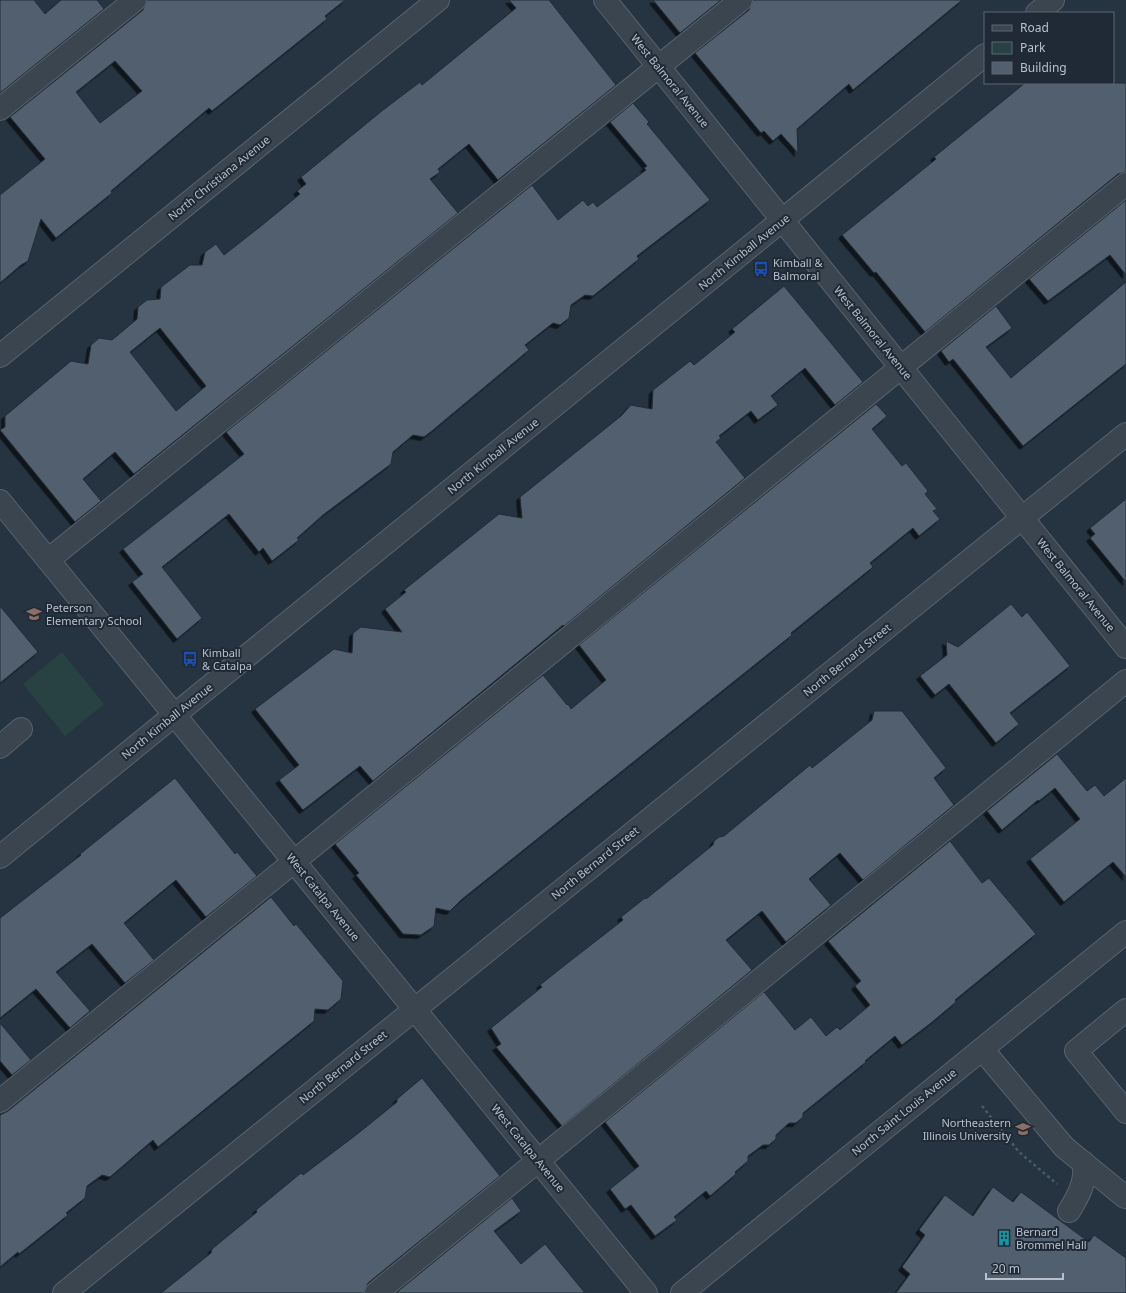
<svg xmlns="http://www.w3.org/2000/svg" width="1126" height="1293" font-family="'Noto Sans',sans-serif">
<style>
.green{fill:#284142}
.building{fill:#515f6e;stroke:#212c38;fill-rule:evenodd;filter:url(#shadow)}
.lines{fill:none;stroke-linecap:round;stroke-linejoin:round}
.minor-casing{stroke:#58636e;stroke-width:24}
.path{stroke:#465d5e;stroke-width:2.5;stroke-dasharray:3 3;stroke-linecap:butt}
.minor{stroke:#3a4550;stroke-width:22}
.labels{text-anchor:middle;stroke-width:4;stroke-linejoin:round;paint-order:stroke}
.street-label{font-size:11px;fill:#b7c0cb;stroke:#1f2a36}
.poi-label{font-size:11px;fill:#b7c0cb;stroke:#1f2a36;text-anchor:start}
</style>
<defs>
<filter id="shadow"><feDropShadow dx="-3.5" dy="3.5" stdDeviation="0" flood-color="#0009"/></filter>
</defs>
<rect width="100%" height="100%" fill="#263441"/>
<!-- green -->
<path class="green" d="M62,652L104,704L65,736L23,684Z"/>
<!-- building -->
<path class="building" d="M0,0H34L45,14L61,0H97L104,9L0,93Z
M147,0H345L325,16L327,19L212,111L209,108L111,191L112,193L56,238L41,219L28,261L21,265L0,283V195L45,159L10,117L143,10ZM115,61L142,91L100,123L76,92Z
M509,0H549L616,85L498,180L469,144L438,169L440,172L430,179L458,213L134,474L115,452L83,479L101,501L75,522L0,430L5,427V416L71,361L88,364L91,345L99,338L112,340L137,319L138,307L147,300L160,299L161,287L190,265H202L205,252L216,244L224,255L261,226L300,194L297,191L306,184L301,177L383,110L420,82L422,85L516,8ZM160,328L206,386L176,411L130,352Z
M653,0H721L680,33Z
M753,0H962L853,90L849,84L797,129L798,153L781,134L773,141L764,131L761,133L695,53L749,10Z
M1025,83H1126V172L1118,174L925,332L876,272L874,273L842,235L936,159L934,157Z
M633,103L649,122L647,124L710,200L637,256L639,259L593,296L585,295L571,305L569,318L560,325L553,323L525,345L529,350L433,430L424,437L413,435L393,452L391,464L323,515L297,538L299,540L272,561L263,548L259,552L229,514L162,567L202,618L177,639L132,582L143,574L123,549L244,454L226,432L532,185L558,220L583,200L588,206L593,202L597,207L646,170L644,168L647,166L610,122Z
M1126,200V275L1110,255L1048,301L1029,279Z
M1126,282V364L1023,446L953,359L949,362L941,351L996,306L1012,328L986,347L1011,378Z
M784,286L863,382L835,405L805,368L771,396L778,405L758,420L751,411L719,436L721,438L716,442L745,478L564,626L563,625L373,781L360,766L303,810L279,780L299,765L255,709L334,649L352,653L353,633L361,627L402,632L385,609L406,592L404,590L499,514L522,518L520,497L621,416L631,405L652,409L653,390L690,361L694,365L735,332L732,329Z
M876,404L887,416L872,429L902,466L906,463L928,491L925,494L937,509L933,511L940,519L919,536L913,528L870,563L873,567L791,633L792,635L461,900L450,911L436,908L434,926L421,935L403,934L356,875L359,873L335,844L543,675L567,705L568,704L571,709L606,680L579,645Z
M1126,499V582L1090,538L1095,534L1090,528Z
M1011,604L1022,617L1027,612L1070,666L1010,713L1019,724L996,743L949,684L935,695L920,676L947,655L946,641L958,647Z
M0,606L38,652L0,683Z
M874,711H902L946,768L934,778L954,805L863,880L840,853L809,879L831,905L786,942L762,911L726,940L752,970L562,1126L496,1047L501,1044L491,1028L542,987L540,985L565,965L623,920L621,917L645,898L646,899L713,845L714,841L719,837L724,836L810,765L812,768L872,720Z
M1057,754L1087,791L1095,785L1104,796L1126,778V877L1113,862L1064,902L1030,859L1080,819L1055,788L1039,801L1038,800L1002,830L987,811Z
M175,778L235,854L237,852L257,876L206,917L176,880L124,923L154,960L125,983L92,944L56,972L90,1011L70,1028L36,989L0,1018V918L81,855L80,854Z
M950,841L982,883L989,878L1036,934L955,1000L956,1002L931,1023L902,1045L895,1036L865,1061L866,1062L803,1113V1117L796,1123H789L776,1135V1139L769,1145H763L748,1156V1161L735,1172L736,1174L710,1196L706,1191L674,1217L677,1220L655,1236L631,1205L625,1209L610,1189L639,1166L605,1122L764,992L795,1030L811,1017L826,1036L837,1027L840,1030L870,1005L855,986L861,981L828,941Z
M271,897L294,926L296,924L343,981L341,999L328,1010L315,1009L314,1021L158,1147L153,1140L110,1177L102,1175L87,1186L85,1198L66,1213L68,1215L19,1254L18,1252L0,1267V1115L8,1111Z
M0,1023L31,1060L12,1075L0,1061Z
M422,1078L500,1176L368,1283L364,1293H161L211,1253L212,1249L257,1212L256,1210L301,1173L303,1175L356,1135L397,1102V1099Z
M993,1187L1013,1202L1021,1192L1089,1242L1094,1235L1126,1258V1293H896L910,1274L902,1267L925,1235L919,1230L945,1195L973,1216Z
M512,1198L521,1211L494,1231L521,1264L545,1244L585,1293H396Z"/>
<g class="lines">
<!-- minor casing -->
<g class="minor-casing">
<path id="minor" d="M605,0L1126,647
M1037,13L1053,0
M0,109L135,0
M0,356L438,0
M0,501L646,1293
M48,560L741,0
M0,747L21,729
M0,857L985,55
M1126,1010L1076,1051L1126,1112
M982,1049L1064,1147L1125,1197
M0,1101L1126,184
M1069,1211C1078,1197 1088,1179 1083,1162
M64,1293L1126,434
M376,1293L1126,681
M682,1293L1126,932"/>
</g>
<!-- path -->
<path class="path" d="M982,1106L1019,1152L1057,1184"/>
<!-- minor -->
<use href="#minor" class="minor"/>
</g>
<!-- icons -->
<defs>
<g id="bus-bare" transform="scale(1.2)"><path d="M-5-6H5V4H4V6H2V4H-2V6H-4V4H-5ZM-3.5-4V0h7V-4ZM-3.5 1.2v1.5H-2V1.2ZM2 1.2v1.5H3.5V1.2Z" fill="#1a4fb4" stroke="#1f2a36" stroke-width="2.5" paint-order="stroke"/></g>
<g id="school-bare" transform="scale(1.2)"><path d="M0-5L7-2L0 1L-7-2ZM-4 1L0 2.5L4 1V4Q0 6-4 4Z" fill="#8d6e63" stroke="#1f2a36" stroke-width="2.5" paint-order="stroke"/></g>
<g id="university-bare" transform="scale(1.2)"><path d="M0-5L7-2L0 1L-7-2ZM-4 1L0 2.5L4 1V4Q0 6-4 4Z" fill="#8d6e63" stroke="#1f2a36" stroke-width="2.5" paint-order="stroke"/></g>
<g id="building-bare" transform="scale(1.2)"><path d="M-4-6H4V6H1V3H-1V6H-4ZM-2.5-4.3h1.7v1.8h-1.7ZM.8-4.3h1.7v1.8H.8ZM-2.5-1h1.7V.8h-1.7ZM.8-1h1.7V.8H.8Z" fill="#0f9aa8" stroke="#1f2a36" stroke-width="2.5" paint-order="stroke"/></g>
</defs>
<g fill-rule="evenodd">
<use href="#bus-bare" x="761" y="269"/>
<use href="#school-bare" x="34" y="614"/>
<use href="#bus-bare" x="190" y="659"/>
<use href="#university-bare" x="1023" y="1129"/>
<use href="#building-bare" x="1004" y="1238"/>
</g>
<g class="labels">
<!-- street labels -->
<g class="street-label">
<text transform="translate(670 81) rotate(51)" y="4">West Balmoral Avenue</text>
<text transform="translate(219 178) rotate(-39)" y="4">North Christiana Avenue</text>
<text transform="translate(744 252) rotate(-39)" y="4">North Kimball Avenue</text>
<text transform="translate(873 333) rotate(51)" y="4">West Balmoral Avenue</text>
<text transform="translate(493 456) rotate(-39)" y="4">North Kimball Avenue</text>
<text transform="translate(1076 585) rotate(51)" y="4">West Balmoral Avenue</text>
<text transform="translate(847 660) rotate(-39)" y="4">North Bernard Street</text>
<text transform="translate(167 721) rotate(-39)" y="4">North Kimball Avenue</text>
<text transform="translate(595 863) rotate(-39)" y="4">North Bernard Street</text>
<text transform="translate(323 897) rotate(51)" y="4">West Catalpa Avenue</text>
<text transform="translate(343 1067) rotate(-39)" y="4">North Bernard Street</text>
<text transform="translate(904 1112) rotate(-39)" y="4">North Saint Louis Avenue</text>
<text transform="translate(528 1148) rotate(51)" y="4">West Catalpa Avenue</text>
</g>
<!-- poi labels -->
<g class="poi-label">
<text x="773" y="267">Kimball &amp;<tspan x="773" dy="13">Balmoral</tspan></text>
<text x="46" y="612">Peterson<tspan x="46" dy="13">Elementary School</tspan></text>
<text x="202" y="657">Kimball<tspan x="202" dy="13">&amp; Catalpa</tspan></text>
<text x="1011" y="1127" text-anchor="end">Northeastern<tspan x="1011" dy="13">Illinois University</tspan></text>
<text x="1016" y="1236">Bernard<tspan x="1016" dy="13">Brommel Hall</tspan></text>
</g>
</g>
<!-- legend -->
<rect x="984" y="12" width="130" height="72" fill="#1f2a36" stroke="#5c6672"/>
<rect x="992" y="25" width="20" height="6" fill="#3a4550" stroke="#5c6672"/>
<text x="1020" y="32" font-size="12" fill="#b7c0cb">Road</text>
<rect x="992" y="42" width="20" height="12" fill="#284142" stroke="#5c6672"/>
<text x="1020" y="52" font-size="12" fill="#b7c0cb">Park</text>
<rect x="992" y="62" width="20" height="12" fill="#515f6e" stroke="#5c6672"/>
<text x="1020" y="72" font-size="12" fill="#b7c0cb">Building</text>
<!-- scale -->
<path d="M986 1273v6h77v-6" fill="none" stroke="#b7c0cb" stroke-width="2"/>
<text x="992" y="1273" font-size="12" fill="#b7c0cb" stroke="#1f2a36" stroke-width="3" paint-order="stroke">20 m</text>
</svg>
